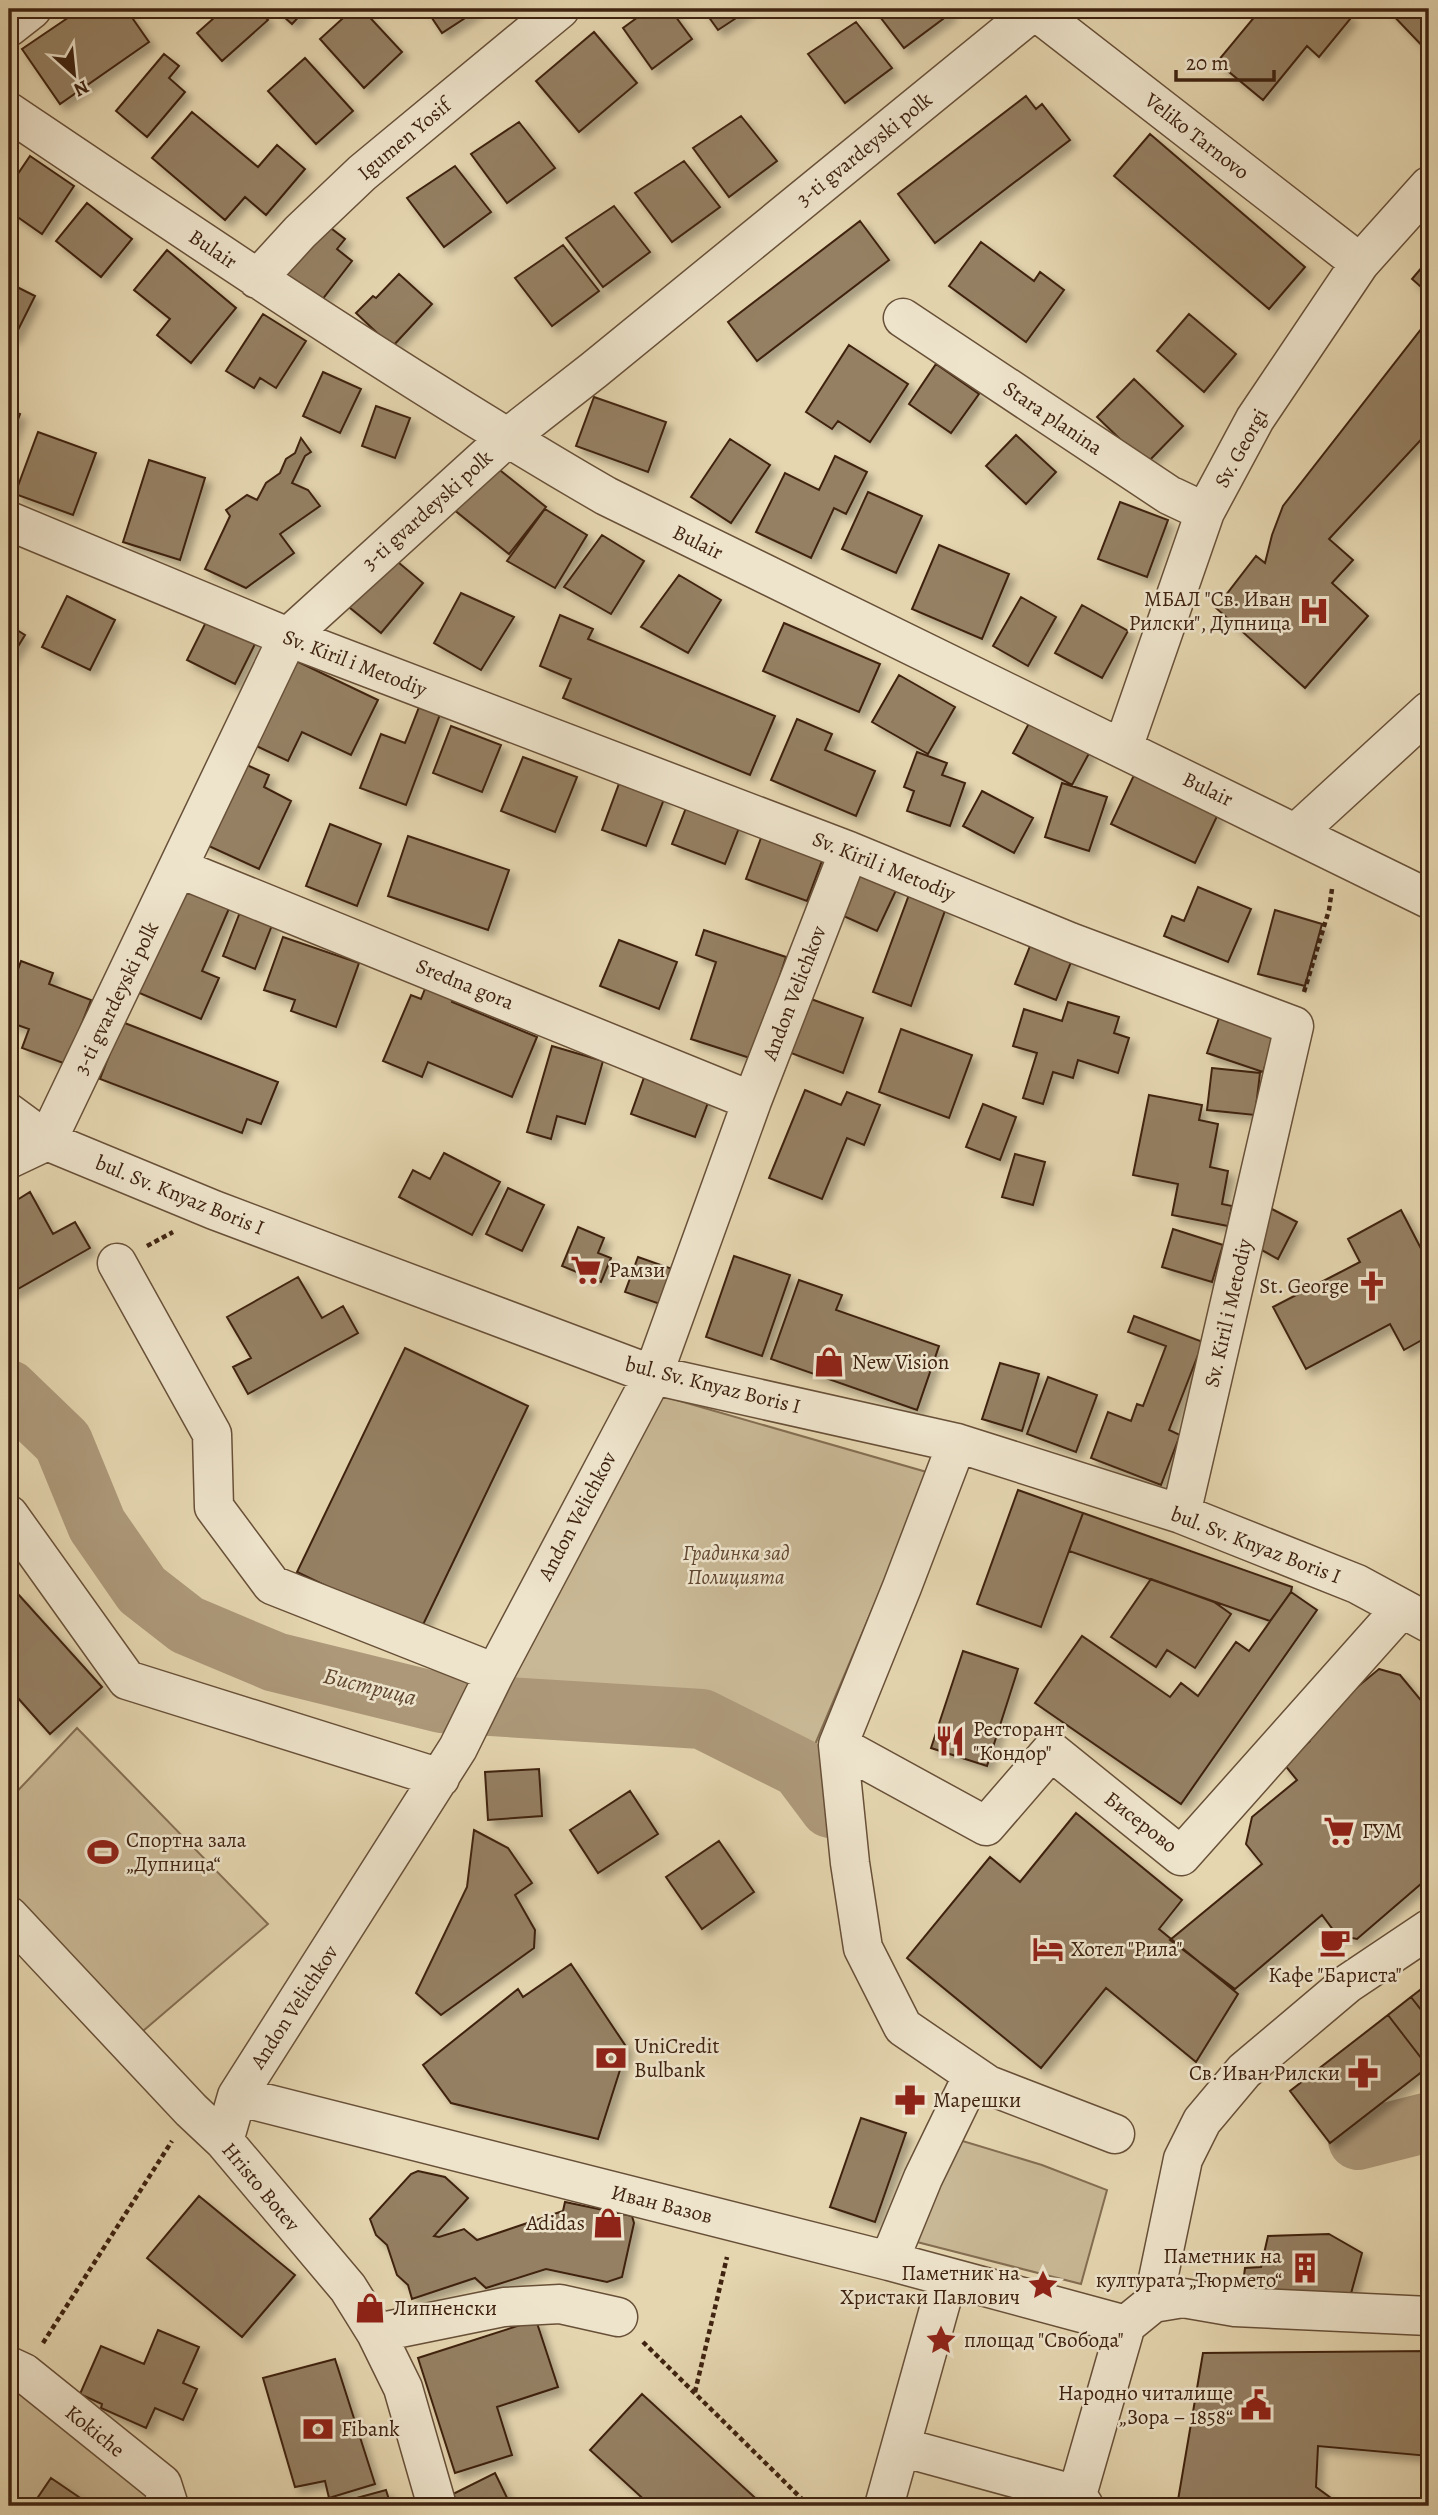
<svg xmlns="http://www.w3.org/2000/svg" width="1438" height="2515" font-family="Alegreya,serif">
<style>
.green{fill:#c9b895;stroke:#846e52;stroke-width:2}
.lines{fill:none;stroke-linecap:round;stroke-linejoin:round}
.river{stroke:#ad997a;stroke-width:60}
.building{fill:#958063;stroke:#3f2310;stroke-width:2;filter:url(#shadow)}
.minor-casing{stroke:#685038;stroke-width:41}
.path{stroke:#3f2310;stroke-width:4.5;stroke-dasharray:5 3.5;stroke-linecap:butt}
.minor{stroke:#eee4cc;stroke-width:38}
.labels{text-anchor:middle;stroke-width:5;stroke-linejoin:round;paint-order:stroke}
.street-label{font-size:21px;fill:#3f2310;stroke:#eee4cc}
.poi-label{font-size:21px;fill:#3f2310;stroke:#eee4cc;text-anchor:start}
.park-label{font-size:21px;font-style:italic;fill:#624831;stroke:#eee4cc}
.water-label{font-size:23px;font-style:italic;fill:#604630;stroke:#eee4cc}
</style>
<defs>
<filter id="shadow"><feDropShadow dx="6" dy="6" stdDeviation="3.5" flood-color="#0004"/></filter>
</defs>
<rect width="100%" height="100%" fill="#e5d6b0"/>
<filter id="stains"><feTurbulence type="fractalNoise" baseFrequency=".00286" numOctaves="4"/><feColorMatrix values="0 0 0 0 .2 0 0 0 0 .09 0 0 0 0 .02 0 0 0 .5 -.17"/></filter>
<radialGradient id="worn" r=".72"><stop offset=".6" stop-color="#630" stop-opacity="0"/><stop offset="1" stop-color="#630" stop-opacity=".3"/></radialGradient>
<!-- green -->
<path class="green" d="M659,1395L930,1473L808,1761L683,1697L611,1702L504,1694Z
M77,1728L268,1924L136,2037L9,1903V1800Z
M956,2139L1042,2165L1107,2190L1081,2284L917,2242Z
M9,2366L169,2506H9Z"/>
<g class="lines">
<!-- river -->
<path class="river" d="M9,1390L63,1442L97,1525L142,1590L187,1625L275,1662L441,1703L702,1719L800,1768L830,1808
M1358,2140L1429,2122"/>
</g>
<!-- building -->
<path class="building" d="M81,9H126L149,42L60,104L22,49Z
M224,9H258L268,20L222,61L197,33Z
M275,9H306L292,24Z
M353,9H362L402,52L364,88L320,39Z
M426,9H479L442,33Z
M649,9H670L692,39L652,69L623,28Z
M703,9H750L718,30Z
M874,9H948L951,13L904,48Z
M1261,9H1340L1351,18L1319,57L1307,46L1263,100L1217,62Z
M1387,9H1429V53Z
M856,22L892,68L845,103L808,54Z
M594,32L637,83L579,132L536,81Z
M164,54L179,66L169,78L185,92L147,137L116,111Z
M305,58L353,111L316,144L268,91Z
M1026,96L1036,109L1042,104L1070,140L935,243L898,194Z
M192,112L258,167L277,145L305,169L266,215L245,197L225,220L152,158Z
M741,116L777,161L729,197L693,148Z
M519,122L555,168L507,203L471,154Z
M1150,134L1305,267L1269,309L1114,176Z
M30,156L74,186L42,234L9,211V187Z
M684,161L720,207L672,242L635,193Z
M455,166L491,212L444,247L407,198Z
M87,203L132,239L101,277L56,241Z
M614,206L650,252L603,287L566,238Z
M319,219L345,239L337,249L352,261L318,305L276,273Z
M860,221L889,260L757,361L728,322Z
M981,242L1034,281L1040,272L1064,290L1026,342L949,286Z
M563,245L599,291L552,326L515,278Z
M167,250L236,308L191,363L157,335L170,319L134,290Z
M1429,259V294L1412,279Z
M399,274L432,304L392,347L356,313L373,296L376,298Z
M9,283L35,296L14,338L9,336Z
M263,314L306,341L276,388L260,378L254,388L226,371Z
M1189,314L1236,354L1204,392L1157,351Z
M1429,319V431L1329,539L1353,560L1332,583L1368,616L1305,688L1216,608L1256,556L1265,563L1272,535L1283,506Z
M849,345L908,384L870,442L838,421L832,429L806,412Z
M936,364L979,394L951,433L909,404Z
M323,372L361,389L340,433L303,416Z
M1134,379L1183,426L1146,464L1097,417Z
M594,397L666,422L648,472L576,446Z
M376,406L410,418L395,458L362,446Z
M9,410L20,414L9,444Z
M38,432L96,453L73,515L15,494Z
M1016,435L1056,472L1026,504L986,466Z
M301,438L311,452L305,456L292,483L308,490L320,506L280,534L294,553L246,588L205,569L230,516L226,510L247,495L257,500L266,483L280,473L286,459L295,453Z
M730,439L770,465L731,523L691,497Z
M835,456L867,472L846,514L834,508L811,558L756,532L785,473L819,490Z
M149,460L205,478L180,560L123,542Z
M491,463L546,507L509,554L453,509Z
M868,492L922,516L896,573L842,549Z
M1120,502L1168,520L1147,577L1098,559Z
M545,509L587,535L555,588L507,561Z
M602,535L644,561L611,614L564,587Z
M939,545L1009,574L982,639L912,609Z
M386,552L423,583L381,633L344,603Z
M679,575L721,600L688,653L641,627Z
M461,593L514,617L481,670L434,643Z
M67,596L115,620L90,670L42,647Z
M1021,597L1056,617L1028,666L993,646Z
M1082,605L1128,631L1102,678L1055,653Z
M213,608L261,632L235,684L187,660Z
M560,615L593,629L588,639L775,716L750,775L563,698L571,679L540,666Z
M784,623L880,664L859,712L763,671Z
M9,625L25,635L9,661Z
M290,658L378,700L351,755L302,732L288,761L250,743Z
M899,675L955,707L928,754L872,722Z
M421,702L442,709L406,805L360,788L381,734L405,743Z
M1034,714L1093,746L1072,785L1013,753Z
M797,719L832,734L825,750L875,771L856,816L771,780Z
M451,726L501,745L482,792L433,773Z
M917,752L947,763L942,775L965,783L950,826L907,811L914,791L904,787Z
M523,757L577,777L555,832L501,811Z
M238,761L269,775L264,787L291,801L259,869L200,842Z
M624,770L669,786L646,846L602,830Z
M1135,773L1219,812L1195,863L1111,824Z
M1062,783L1107,797L1089,851L1045,837Z
M982,791L1033,818L1014,853L963,826Z
M691,795L744,815L725,864L672,844Z
M330,824L381,844L357,906L306,886Z
M765,827L826,850L807,901L746,879Z
M408,836L509,870L488,930L388,896Z
M861,867L899,884L877,931L839,914Z
M183,884L231,904L202,971L219,978L201,1019L137,992Z
M1198,887L1251,909L1228,962L1164,936L1172,916L1184,921Z
M910,892L947,905L911,1006L873,992Z
M242,907L274,920L255,969L223,956Z
M1275,910L1322,924L1305,986L1258,974Z
M704,930L786,957L753,1059L691,1039L716,962L696,955Z
M1034,936L1075,952L1056,1000L1015,984Z
M283,937L359,963L336,1027L291,1011L295,1000L264,990Z
M619,940L677,962L659,1009L600,986Z
M21,961L53,973L49,984L91,1000L66,1064L22,1048L29,1029L9,1022V995Z
M430,976L458,988L452,1002L537,1037L512,1097L428,1062L422,1077L383,1061L411,995L421,999Z
M811,999L863,1018L843,1073L791,1053Z
M1068,1002L1119,1017L1114,1033L1129,1038L1118,1073L1078,1060L1073,1078L1053,1072L1043,1104L1023,1098L1037,1053L1013,1046L1024,1009L1062,1021Z
M1221,1012L1277,1031L1263,1072L1207,1053Z
M122,1022L278,1082L261,1124L247,1119L242,1133L100,1079Z
M901,1029L972,1055L949,1118L879,1092Z
M552,1046L603,1061L585,1124L557,1116L551,1139L527,1132Z
M1212,1068L1260,1073L1255,1115L1207,1110Z
M647,1069L712,1092L695,1137L631,1114Z
M805,1090L841,1105L847,1092L880,1105L864,1145L847,1138L822,1199L769,1178Z
M1149,1095L1202,1105L1199,1120L1218,1124L1210,1167L1228,1171L1222,1204L1232,1206L1228,1226L1172,1215L1178,1184L1133,1175Z
M983,1104L1016,1117L1000,1160L966,1147Z
M444,1153L500,1182L472,1235L399,1197L413,1170L430,1179Z
M1015,1154L1045,1162L1033,1205L1002,1197Z
M508,1188L544,1205L522,1251L486,1234Z
M30,1192L53,1234L75,1222L90,1248L9,1294V1205Z
M1270,1208L1297,1222L1278,1259L1251,1244Z
M1401,1210L1429,1264V1336L1404,1350L1390,1324L1306,1369L1273,1307L1360,1262L1348,1239Z
M578,1227L604,1238L598,1253L611,1258L601,1282L562,1266Z
M1173,1229L1223,1245L1212,1282L1162,1267Z
M734,1256L790,1275L762,1356L706,1337Z
M638,1257L678,1271L666,1306L625,1292Z
M298,1277L322,1318L343,1306L358,1333L248,1394L233,1367L251,1358L227,1317Z
M799,1280L842,1295L836,1310L939,1346L917,1410L771,1359Z
M1134,1316L1203,1342L1169,1430L1180,1435L1161,1485L1091,1458L1108,1412L1131,1421L1137,1404L1143,1406L1166,1346L1128,1332Z
M405,1348L528,1406L420,1631L297,1572Z
M1000,1363L1039,1374L1022,1431L982,1419Z
M1048,1377L1097,1395L1076,1452L1027,1434Z
M1018,1490L1083,1513L1041,1627L977,1604Z
M1083,1513L1292,1587L1291,1592L1270,1621L1069,1551Z
M1151,1579L1214,1602L1231,1614L1195,1668L1167,1650L1156,1667L1111,1637Z
M1291,1592L1317,1610L1181,1804L1035,1703L1082,1636L1170,1697L1181,1683L1198,1696L1236,1642L1249,1651Z
M18,1594L102,1687L50,1734L9,1688V1602Z
M963,1651L1018,1669L987,1766L931,1748Z
M1379,1669L1400,1675L1429,1710V1877L1357,1939L1337,1935L1322,1915L1235,1989L1170,1940L1262,1864L1246,1844L1252,1817L1297,1780L1283,1763L1310,1741V1726Z
M539,1769L542,1816L488,1820L485,1772Z
M630,1791L658,1834L598,1873L570,1830Z
M1076,1813L1182,1900L1159,1929L1238,1994L1196,2062L1106,1988L1041,2068L907,1958L990,1857L1020,1882Z
M474,1830L508,1848L532,1883L515,1895L535,1930L534,1948L441,2015L416,1993L467,1887Z
M719,1841L754,1892L702,1929L666,1877Z
M571,1964L627,2048L598,2139L451,2103L423,2065L518,1989L523,1997Z
M1429,1983V2020L1411,1997Z
M1411,1997L1429,2020L1428,2067L1388,2015Z
M1388,2015L1428,2067L1330,2143L1290,2091Z
M861,2118L906,2133L875,2222L830,2207Z
M418,2171L445,2177L468,2198L434,2236L439,2237L464,2229L477,2240L563,2211L565,2202L632,2216L634,2223L622,2277L607,2282L546,2269L486,2288L475,2278L412,2299L408,2285L397,2275L387,2245L376,2235L370,2219L411,2174Z
M199,2196L295,2275L242,2337L147,2258Z
M1329,2234L1362,2253L1349,2301L1241,2298L1245,2268L1261,2267L1268,2236Z
M536,2320L558,2387L497,2407L512,2455L455,2473L418,2358Z
M158,2330L199,2347L183,2383L197,2389L183,2420L155,2408L146,2428L101,2408L102,2404L80,2394L101,2346L144,2364Z
M1429,2351V2456L1318,2446L1316,2487L1342,2506H1177L1203,2353Z
M335,2359L375,2484L329,2498L325,2481L295,2487L263,2378Z
M642,2394L764,2506H651L590,2450Z
M495,2473L511,2506H451L447,2497Z
M51,2478L92,2506H32Z
M386,2490L391,2506H327Z"/>
<g class="lines">
<!-- minor casing -->
<g class="minor-casing">
<path id="minor" d="M1033,9L1360,263
M9,27L32,9
M9,112C205,244 401,377 606,496L1429,899
M257,279L300,232L362,173L560,9
M903,318L1169,495L1205,512
M9,521L288,637L849,851L1070,942L1294,1026L1181,1514
M1123,748L1205,512L1255,419L1360,263L1429,186
M1297,832L1429,711
M178,868L752,1101
M9,1113L47,1141L214,1210L653,1375L957,1443L1181,1514L1357,1584L1429,1623
M9,1159L47,1141L288,637L507,438L594,370L1036,9
M117,1263L212,1434L214,1507L272,1585L495,1673
M957,1443L902,1587L838,1745L850,1863L863,1948L903,2027L988,2085L1115,2134
M9,1515L127,1680L440,1778
M838,1745L986,1826L1051,1751L1181,1856L1401,1609
M9,1916L191,2110L224,2141L348,2288L376,2333L403,2388L437,2506
M237,2096L889,2261L923,2178L973,2075
M224,2141L237,2096L458,1748L495,1673L653,1375L752,1101L849,851
M889,2261L1126,2325
M1153,2303L1183,2298L1235,2307L1429,2316
M376,2333L504,2307L560,2304L618,2317
M9,2366L24,2373L162,2484L169,2506
M901,2447L1077,2495
M884,2506L948,2277
M1084,2506L1077,2495L1126,2325L1153,2303L1183,2159L1202,2121L1244,2071L1347,1984L1429,1929"/>
</g>
<!-- path -->
<path class="path" d="M1304,992L1329,910L1332,889
M147,1246L173,1232
M643,2342L809,2506
M43,2343L172,2141
M695,2392L727,2257
M9,2421V2436"/>
<!-- minor -->
<use href="#minor" class="minor"/>
</g>
<!-- icons -->
<defs>
<g id="hospital-bare" transform="scale(2.415)"><path d="M-5-5h3v3.5h4V-5h3V5h-3V1.5h-4V5h-3Z" fill="#8f2418" stroke="#eee4cc" stroke-width="2.5" paint-order="stroke"/></g>
<g id="supermarket-bare" transform="scale(2.415)"><path d="M-6-5.5h2.5l.6 2H6L4.5 2H-2.5L-4.4-4H-6ZM-1.5 3.2a1.3 1.3 0 1 0 .1 0ZM3 3.2a1.3 1.3 0 1 0 .1 0Z" fill="#8f2418" stroke="#eee4cc" stroke-width="2.5" paint-order="stroke"/></g>
<g id="church-bare" transform="scale(2.415)"><path d="M-1.2-6h2.4v3.5h3.3v2.4h-3.3V6h-2.4V-.1h-3.3v-2.4h3.3Z" fill="#8f2418" stroke="#eee4cc" stroke-width="2.5" paint-order="stroke"/></g>
<g id="shop-bare" transform="scale(2.415)"><path d="M-5-2.5h2.3a2.7 3.5 0 0 1 5.4 0H5L5.5 6h-11ZM-1.5-2.5h3a1.5 2.3 0 0 0-3 0Z" fill="#8f2418" stroke="#eee4cc" stroke-width="2.5" paint-order="stroke"/></g>
<g id="restaurant-bare" transform="scale(2.415)"><path d="M-5-6h1v4h1v-4h1v4h1v-4h1v5L-1.5 .5V6h-2V.5L-5-1ZM5-6V6H3V1.5H1.5Q1.5-4 5-6Z" fill="#8f2418" stroke="#eee4cc" stroke-width="2.5" paint-order="stroke"/></g>
<g id="stadium-bare" transform="scale(2.415)"><path d="M0-5a6.5 5 0 1 0 0 10a6.5 5 0 1 0 0-10ZM-3.5-1.8h7v3.6h-7Z" fill="#8f2418" stroke="#eee4cc" stroke-width="2.5" paint-order="stroke"/></g>
<g id="cafe-bare" transform="scale(2.415)"><path d="M-5.5-4.5H6V0H3Q3 3.5 0 3.5H-2.5Q-5.5 3.5-5.5 0ZM3-3.2v2h1.7v-2ZM-6 4.5H4V6H-6Z" fill="#8f2418" stroke="#eee4cc" stroke-width="2.5" paint-order="stroke"/></g>
<g id="hotel-bare" transform="scale(2.415)"><path d="M-6-4.5h1.5V1H6V5H4.5V3h-9V5H-6ZM-4 0a1.8 1.8 0 1 1 3.6 0ZM.5 0V-2.5h3Q6-2.5 6 0Z" fill="#8f2418" stroke="#eee4cc" stroke-width="2.5" paint-order="stroke"/></g>
<g id="bank-bare" transform="scale(2.415)"><path d="M-6-4H6V4H-6ZM0-2.3a2.3 2.3 0 1 0 0 4.6a2.3 2.3 0 1 0 0-4.6Z" fill="#8f2418" stroke="#eee4cc" stroke-width="2.5" paint-order="stroke"/></g>
<g id="pharmacy-bare" transform="scale(2.415)"><path d="M-2-6h4v4h4v4h-4v4h-4v-4h-4v-4h4Z" fill="#8f2418" stroke="#eee4cc" stroke-width="2.5" paint-order="stroke"/></g>
<g id="building-bare" transform="scale(2.415)"><path d="M-4-6H4V6H1V3H-1V6H-4ZM-2.5-4.3h1.7v1.8h-1.7ZM.8-4.3h1.7v1.8H.8ZM-2.5-1h1.7V.8h-1.7ZM.8-1h1.7V.8H.8Z" fill="#8f2418" stroke="#eee4cc" stroke-width="2.5" paint-order="stroke"/></g>
<g id="sight-bare" transform="scale(2.415)"><path d="M0-6L1.8-2.2L6-1.7L2.9 1.2L3.7 5.4L0 3.3L-3.7 5.4L-2.9 1.2L-6-1.7L-1.8-2.2Z" fill="#8f2418" stroke="#eee4cc" stroke-width="2.5" paint-order="stroke"/></g>
<g id="civic-bare" transform="scale(2.415)"><path d="M-.6-6.5H3V-4.5H.6V-3L4-1V1h2V6H-6V1h2V-1L-.6-3ZM-1.2 2.5V6h2.4V2.5Z" fill="#8f2418" stroke="#eee4cc" stroke-width="2.5" paint-order="stroke"/></g>
</defs>
<g fill-rule="evenodd">
<use href="#hospital-bare" x="1314" y="611"/>
<use href="#supermarket-bare" x="586" y="1270"/>
<use href="#church-bare" x="1372" y="1286"/>
<use href="#shop-bare" x="829" y="1362"/>
<use href="#restaurant-bare" x="950" y="1741"/>
<use href="#supermarket-bare" x="1339" y="1831"/>
<use href="#stadium-bare" x="103" y="1852"/>
<use href="#cafe-bare" x="1335" y="1942"/>
<use href="#hotel-bare" x="1048" y="1949"/>
<use href="#bank-bare" x="611" y="2058"/>
<use href="#pharmacy-bare" x="1363" y="2073"/>
<use href="#pharmacy-bare" x="910" y="2100"/>
<use href="#shop-bare" x="608" y="2223"/>
<use href="#building-bare" x="1305" y="2268"/>
<use href="#sight-bare" x="1043" y="2285"/>
<use href="#shop-bare" x="370" y="2308"/>
<use href="#sight-bare" x="941" y="2340"/>
<use href="#civic-bare" x="1256" y="2405"/>
<use href="#bank-bare" x="318" y="2429"/>
</g>
<g class="labels">
<!-- street labels -->
<g class="street-label">
<text transform="translate(1197 136) rotate(38)" y="7">Veliko Tarnovo</text>
<text transform="translate(404 139) rotate(-40)" y="7">Igumen Yosif</text>
<text transform="translate(864 149) rotate(-39)" y="7">3-ti gvardeyski polk</text>
<text transform="translate(213 249) rotate(34)" y="7">Bulair</text>
<text transform="translate(1053 418) rotate(34)" y="7">Stara planina</text>
<text transform="translate(1241 448) rotate(-61)" y="7">Sv. Georgi</text>
<text transform="translate(427 510) rotate(-42)" y="7">3-ti gvardeyski polk</text>
<text transform="translate(698 542) rotate(26)" y="7">Bulair</text>
<text transform="translate(355 663) rotate(21)" y="7">Sv. Kiril i Metodiy</text>
<text transform="translate(1208 789) rotate(26)" y="7">Bulair</text>
<text transform="translate(884 866) rotate(22)" y="7">Sv. Kiril i Metodiy</text>
<text transform="translate(465 984) rotate(22)" y="7">Sredna gora</text>
<text transform="translate(794 993) rotate(-69)" y="7">Andon Velichkov</text>
<text transform="translate(116 998) rotate(-64)" y="7">3-ti gvardeyski polk</text>
<text transform="translate(180 1195) rotate(22)" y="7">bul. Sv. Knyaz Boris I</text>
<text transform="translate(1228 1313) rotate(-77)" y="7">Sv. Kiril i Metodiy</text>
<text transform="translate(713 1385) rotate(14)" y="7">bul. Sv. Knyaz Boris I</text>
<text transform="translate(577 1516) rotate(-62)" y="7">Andon Velichkov</text>
<text transform="translate(1256 1545) rotate(21)" y="7">bul. Sv. Knyaz Boris I</text>
<text transform="translate(1141 1822) rotate(38)" y="7">Бисерово</text>
<text transform="translate(294 2007) rotate(-57)" y="7">Andon Velichkov</text>
<text transform="translate(261 2187) rotate(50)" y="7">Hristo Botev</text>
<text transform="translate(662 2204) rotate(14)" y="7">Иван Вазов</text>
<text transform="translate(95 2431) rotate(39)" y="7">Kokiche</text>
</g>
<!-- poi labels -->
<g class="poi-label">
<text x="1291" y="606" text-anchor="end">МБАЛ "Св. Иван<tspan x="1291" dy="24">Рилски", Дупница</tspan></text>
<text x="609" y="1277">Рамзи</text>
<text x="1349" y="1293" text-anchor="end">St. George</text>
<text x="852" y="1369">New Vision</text>
<text x="973" y="1736">Ресторант<tspan x="973" dy="24">"Кондор"</tspan></text>
<text x="1362" y="1838">ГУМ</text>
<text x="126" y="1847">Спортна зала<tspan x="126" dy="24">„Дупница“</tspan></text>
<text x="1071" y="1956">Хотел "Рила"</text>
<text x="1335" y="1982" text-anchor="middle">Кафе "Бариста"</text>
<text x="634" y="2053">UniCredit<tspan x="634" dy="24">Bulbank</tspan></text>
<text x="1340" y="2080" text-anchor="end">Св. Иван Рилски</text>
<text x="933" y="2107">Марешки</text>
<text x="585" y="2230" text-anchor="end">Adidas</text>
<text x="1282" y="2263" text-anchor="end">Паметник на<tspan x="1282" dy="24">културата „Тюрмето“</tspan></text>
<text x="1020" y="2280" text-anchor="end">Паметник на<tspan x="1020" dy="24">Христаки Павлович</tspan></text>
<text x="393" y="2315">Липненски</text>
<text x="964" y="2347">площад "Свобода"</text>
<text x="1233" y="2400" text-anchor="end">Народно читалище<tspan x="1233" dy="24">„Зора – 1858“</tspan></text>
<text x="341" y="2436">Fibank</text>
</g>
<!-- park labels -->
<g class="park-label">
<text x="736" y="1560">Градинка зад<tspan x="736" dy="24">Полицията</tspan></text>
</g>
<!-- water labels -->
<g class="water-label">
<text transform="translate(370 1686) rotate(14)" y="8">Бистрица</text>
</g>
</g>
<!-- margin -->
<rect width="1438" height="2515" fill="none" stroke="#e5d6b0" stroke-width="35"/>
<rect x="10" y="10" width="1417" height="2494" fill="none" stroke="#3f2310" stroke-width="3.5"/>
<rect x="18" y="18" width="1403" height="2480" fill="none" stroke="#3f2310" stroke-width="2"/>
<!-- north arrow -->
<g transform="translate(74 74) rotate(153)" stroke="#eee4cc" stroke-width="5" paint-order="stroke">
<path d="M0-5L12 26L0 18L-12 26Z" fill="#3f2310"/>
<text y="-10" font-size="19" font-weight="bold" text-anchor="middle" fill="#3f2310">N</text>
</g>
<!-- scale -->
<path d="M1176 70v10h98v-10" fill="none" stroke="#3f2310" stroke-width="3.5"/>
<text x="1186" y="70" font-size="21" fill="#3f2310" stroke="#eee4cc" stroke-width="5" paint-order="stroke">20 m</text>
<rect width="100%" height="100%" filter="url(#stains)"/>
<rect width="100%" height="100%" fill="url(#worn)"/>
</svg>
